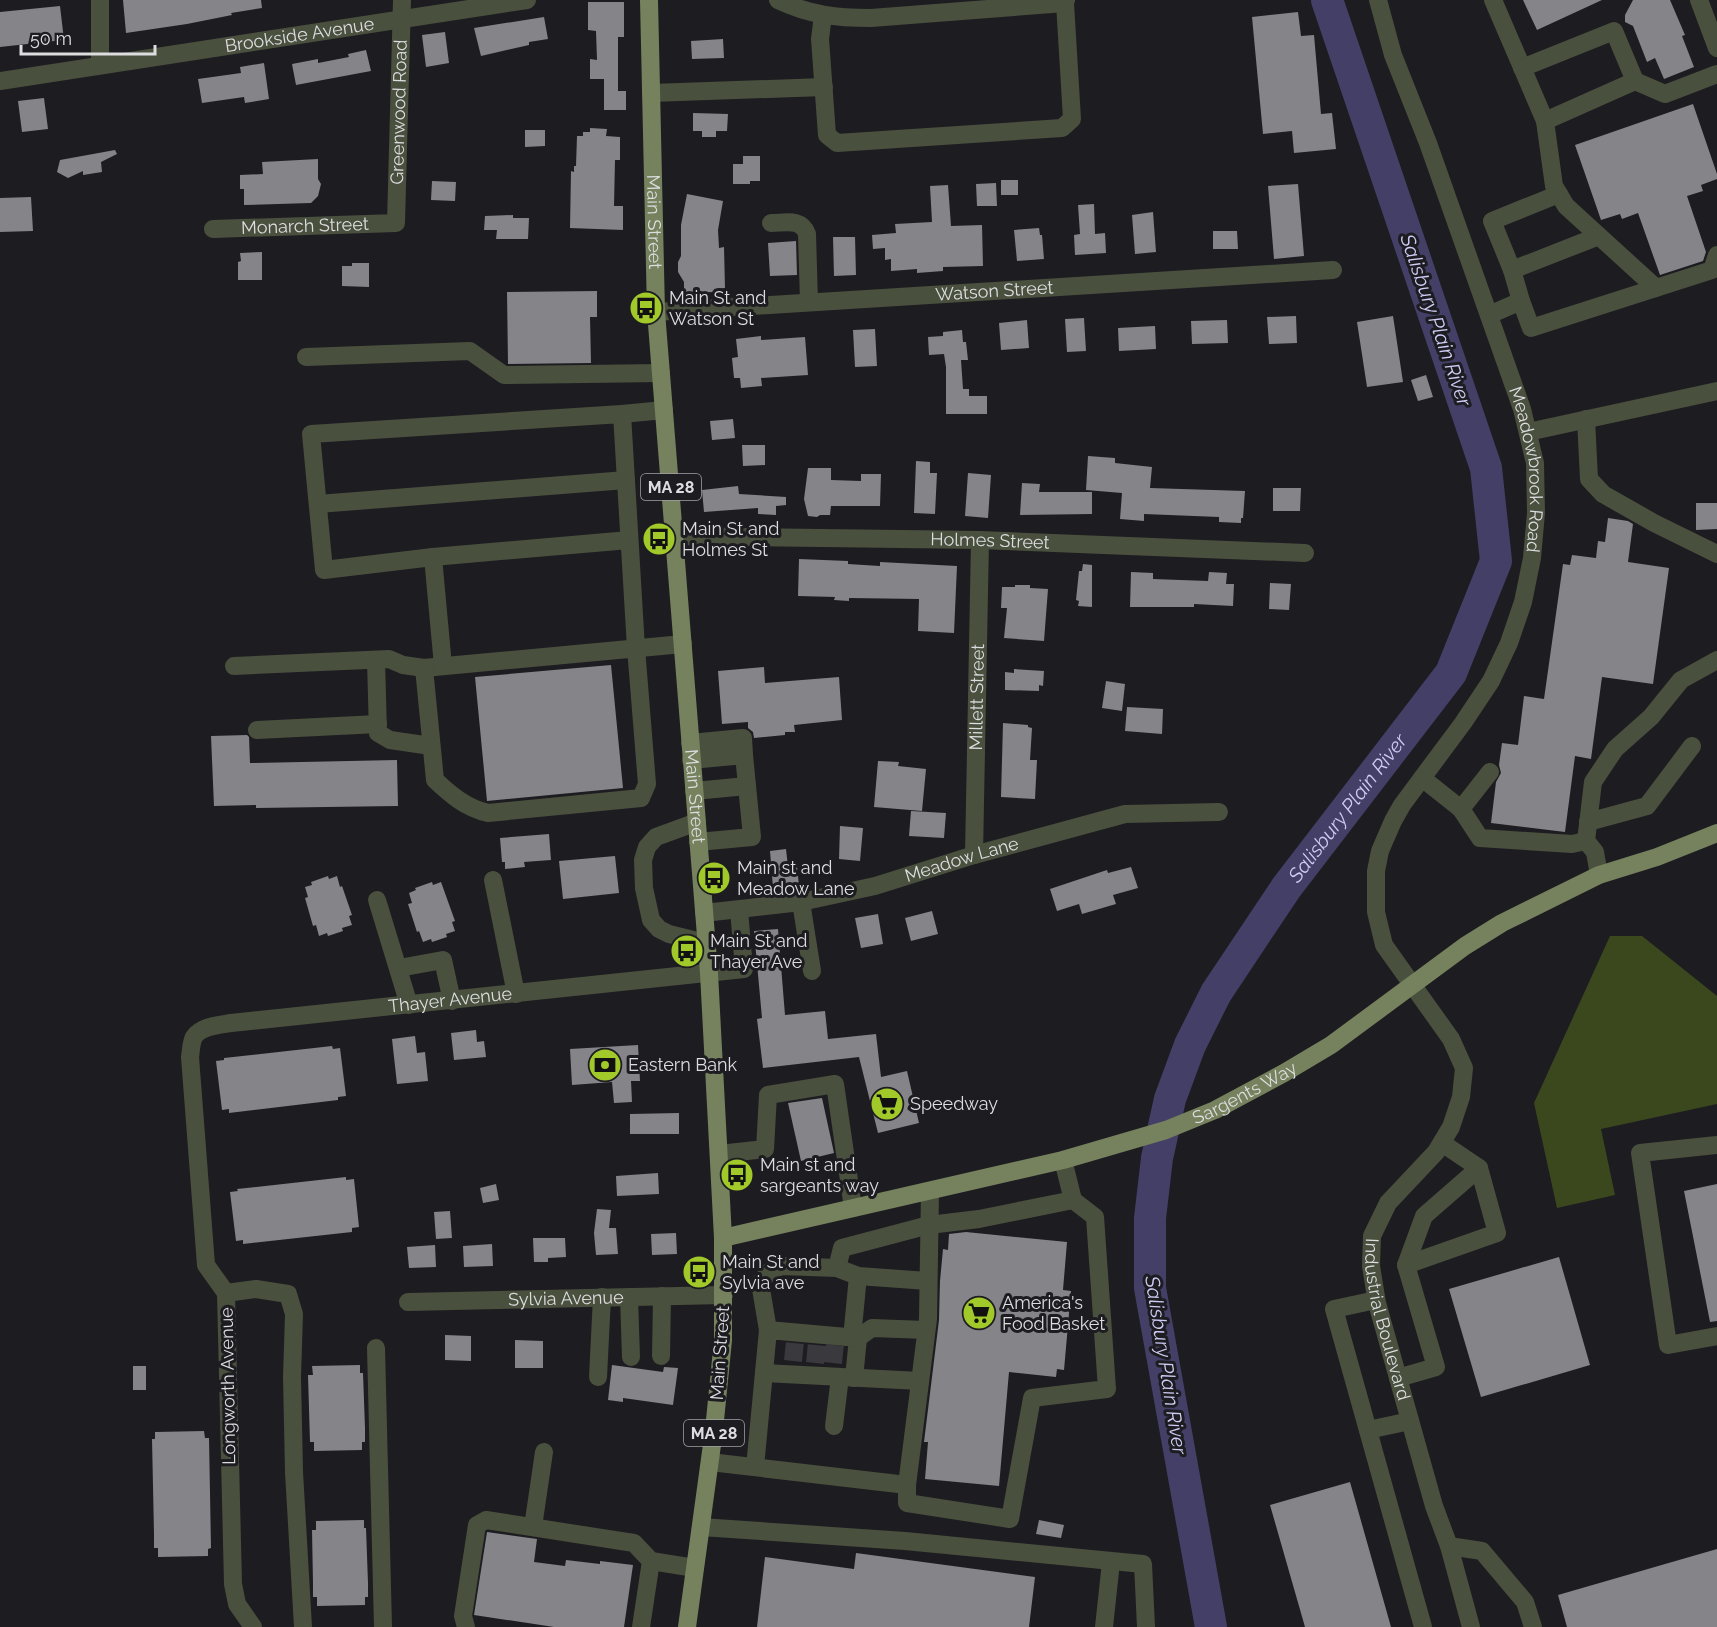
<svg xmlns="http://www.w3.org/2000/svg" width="1717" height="1627" font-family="Raleway,sans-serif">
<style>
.forest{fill:#3b481e}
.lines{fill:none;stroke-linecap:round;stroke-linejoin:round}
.river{stroke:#443f66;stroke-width:32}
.building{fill:#848489}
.minor-tunnel{stroke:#3a393e;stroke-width:18;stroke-dasharray:18 9;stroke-linecap:butt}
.minor{stroke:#49503e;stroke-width:18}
.major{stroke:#75825d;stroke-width:18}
.labels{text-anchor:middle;stroke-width:6;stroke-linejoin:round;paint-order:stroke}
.shield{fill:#1d1c21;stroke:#a3a3a7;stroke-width:1.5}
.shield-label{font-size:16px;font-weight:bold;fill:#dddde0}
.street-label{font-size:18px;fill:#dddde0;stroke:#1d1c21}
.poi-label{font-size:18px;fill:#dddde0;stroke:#1d1c21;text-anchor:start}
.water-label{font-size:20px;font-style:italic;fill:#cfcbf5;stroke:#1d1c21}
</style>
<rect width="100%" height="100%" fill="#1d1c21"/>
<!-- forest -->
<path class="forest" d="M1610,936H1642L1717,996V1104L1601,1129L1615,1195L1557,1208L1534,1103Z"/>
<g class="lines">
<!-- river -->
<path class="river" id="s1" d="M1211,1627L1150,1288V1218L1157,1158L1170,1099L1190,1045L1216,993L1286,888L1451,673L1496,561L1486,468L1327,0"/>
</g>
<!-- building -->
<path class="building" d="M123,0H261L262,8L231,13L232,15L187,24L126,33Z
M1523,0H1602L1537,30Z
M1633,0H1670L1685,35L1682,36L1694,67L1664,79L1655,58L1647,62L1633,26L1625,22V15Z
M588,2H624V37H618V91H626V110H604V79H590V59L597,60L596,31L588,30Z
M60,6L64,40L0,47V12Z
M1298,12L1301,36L1314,35L1321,114L1332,113L1336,149L1294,153L1292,131L1263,134L1252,17Z
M544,17L548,39L529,42V45L481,56L474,28Z
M445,32L449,63L426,67L422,35Z
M723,39L724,58L692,59L691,41Z
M366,50L371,71L296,85L292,64L318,59V63L349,57L348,54Z
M264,63L269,99L245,103L244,97L202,103L198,79L241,73L240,67Z
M44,98L48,129L22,132L18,101Z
M1693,104L1717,174V179L1701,185L1703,191L1687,196L1706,252L1703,261L1660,275L1638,213L1622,219L1620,214L1601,220L1575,145Z
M693,113L728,114L727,131H716V137H702V131H693Z
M590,128L607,129L606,136L620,137V160H615L614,206H623V230L570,228L571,171L574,172V166H576L577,136H583V132H590Z
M525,130H545V146L525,147Z
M115,150L117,154L101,162L102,172L83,175V171L68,178L57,172L60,160Z
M743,156H760V181H750V184H733V164H743Z
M318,159V179L321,184L318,196L311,203L244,205V189H240V175L263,174L262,162Z
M1001,180H1018V195H1001Z
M432,181L456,182L455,201L431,200Z
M996,183L997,206H977L976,184Z
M1298,184L1304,256L1274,259L1268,186Z
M948,185L951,226L982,225L983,266L943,267V271L917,273V269L891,271V259L885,260V248L873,249L872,235L896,233L895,224L932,222L930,186Z
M687,194L723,201L718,230L719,248L724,247L725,288L714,289V292L684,293V282L678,272V262L681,256V225Z
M31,197L33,231L0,232V198Z
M1094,204L1095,234L1105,233L1106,253L1075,255L1074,235L1080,234L1078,205Z
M1153,212L1156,252L1135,254L1132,215Z
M513,215V218H529L528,239H496L497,230H484L485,216Z
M1039,228L1040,235H1042L1044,259L1017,261L1014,230Z
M1213,231H1237L1238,249H1213Z
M833,237H855L856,275L834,276Z
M796,241L797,275L770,276L768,243Z
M262,252V280H238V262L241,261L240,253Z
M352,263H369V287L342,286V266H352Z
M597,291V317H590L591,363L508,364L507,292Z
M1296,316L1297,343L1269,344L1267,317Z
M1393,316L1403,382L1367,387L1357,322Z
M1084,318L1086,351L1067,352L1065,319Z
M1027,320L1029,348L1001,350L999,323Z
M1227,320L1228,343L1192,344L1191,321Z
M1155,326L1156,349L1119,351L1118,328Z
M875,329L877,366L855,367L853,330Z
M962,330L963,342H966L968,360H961L963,389H969V396H987V414H946V367L944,354L929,355L928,337L943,336V332Z
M761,336V340L805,337L808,375L761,378L762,386L741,388L740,378H734L732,358L738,357L736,339Z
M1426,375L1433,397L1418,401L1411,380Z
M733,419L735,438L712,440L710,421Z
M742,445H765V465L743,466Z
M1088,456L1115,458V463L1152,467L1150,488L1245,491L1243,518H1241V523L1219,522V517L1144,514V521L1120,519L1122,493L1086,490Z
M916,461L930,462V473H937L935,514L914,513Z
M808,468H831V480L861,481V474H881L880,506H831L830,515H820L817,517L808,516L804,499Z
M968,473L991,475L988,518L965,516Z
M1022,483L1040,484L1039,492H1092V514L1020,515Z
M738,486L739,494L786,497V505L776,506V515L758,514V508L704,512L702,490Z
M1273,488H1301L1300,511H1273Z
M1696,503H1717V529L1696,530Z
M1608,518L1628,521L1633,524L1628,562L1669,568L1653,684L1602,677L1591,759L1575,756L1565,832L1491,823L1496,782L1501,773L1499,765L1502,743L1518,745L1524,696L1544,699L1563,564L1570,565L1572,555L1596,558L1598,541L1605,542Z
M799,559L848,561V564L880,566V562L957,566L954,633L918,631L919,599L849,598V601L834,600L835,597L798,596Z
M1083,564L1092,565V607L1078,606L1079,601L1076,600L1079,571H1082Z
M1131,572L1153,573V579L1208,581L1209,572L1227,573L1226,584H1234L1233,606L1194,604V607H1130Z
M1270,583L1291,584L1289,610L1269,609Z
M1015,585H1030V588L1048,589L1044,641L1004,638L1007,608H1001L1002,587H1015Z
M611,665L623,788L487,801L475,677Z
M764,667L765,683L839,677L842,720L794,725L795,732H785V735L754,738L753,732L748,728V722L722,724L718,671Z
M1014,669L1044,671L1043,686L1039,685V691L1005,690V672L1014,673Z
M1106,681L1125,684L1122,711L1102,708Z
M1127,707L1163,709L1162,734L1125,731Z
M1003,723L1028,725V727L1032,728L1030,760H1037L1035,799L1001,797Z
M247,735L249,737L250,763L397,760L398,806L256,808V805L214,806L211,736Z
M878,761L899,762L898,766L926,769L922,811L874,807Z
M911,811L946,813L944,838L909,836Z
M840,826L863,828L860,861L839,859Z
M549,834L551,860L524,862L525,867L505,869V862H502L500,838Z
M786,849L788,867L797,866L799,886L773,888L770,851Z
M615,856L619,893L563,899L559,861Z
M1131,867L1138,888L1113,895L1116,904L1082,914L1079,904L1057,911L1050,889L1107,870L1108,873Z
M328,876L329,879L337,876L340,887L342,886L352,915L349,916L352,925L342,928L343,931L328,936L327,933L319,936L316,925L313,926L305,898L308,897L305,887L312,885L311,882Z
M432,882L433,885L441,882L455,921L452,922L455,931L446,934L447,937L432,942L431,939L423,942L419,931L417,932L408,904L412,903L409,893L416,890L415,888Z
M932,911L938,934L911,941L905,918Z
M878,914L883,944L861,948L855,918Z
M778,929L785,1015L825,1011L828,1039L876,1034L881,1077L907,1071L919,1123L878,1133L859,1057L763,1068L757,1019L762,1018L754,931Z
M476,1030L477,1042L484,1041L486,1057L454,1060L451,1033Z
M415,1036L417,1053L425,1052L428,1081L397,1084L392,1039Z
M638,1045L640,1081H631L632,1102L614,1103L612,1082L572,1085L570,1049Z
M332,1046L333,1049L340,1048L346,1096L338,1097V1100L229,1113V1109L222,1110L216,1061L224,1060V1058Z
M822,1098L834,1153L801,1161L788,1103Z
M679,1113V1134H630V1114Z
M658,1173L659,1194L617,1196L616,1176Z
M346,1177V1180L354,1179L359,1227L352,1228V1232L243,1244V1240L236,1241L230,1192L238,1191L237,1189Z
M496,1184L499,1200L483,1203L480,1188Z
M1717,1184V1321L1710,1322L1684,1191Z
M597,1209L611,1210L609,1228H616L618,1254L596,1255L594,1233Z
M450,1211L452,1238L436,1239L434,1212Z
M966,1232L1067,1242L1063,1290L1071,1291L1064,1370L1057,1369L1056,1377L1009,1372L999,1486L925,1479L928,1442H924L939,1320L940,1281L943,1249L948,1250L949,1234Z
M676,1233L677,1254L652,1255L651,1234Z
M533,1238H565L566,1257L548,1258V1262H534Z
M492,1244L493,1266L464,1267L463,1246Z
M435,1245L436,1267L409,1268L407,1247Z
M1559,1257L1590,1365L1481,1397L1449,1289Z
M445,1335L471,1336V1361L445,1360Z
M515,1340L543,1341V1368H515Z
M360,1365V1373H363L365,1428V1442H362V1450L314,1451V1442H310L308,1375H313L312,1366Z
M612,1365L663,1372L664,1367L678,1368L673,1405L623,1398V1402L608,1400Z
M133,1366H146V1390H133Z
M204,1431L205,1438H209L211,1548L208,1549V1556L158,1557V1548H154V1534L152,1439H155V1432Z
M1350,1482L1391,1627H1305L1270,1505Z
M364,1520V1528H366L368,1583V1597H365V1605L317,1606V1597H313V1584L312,1530H316V1521Z
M1039,1520L1064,1525L1061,1538L1036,1534Z
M487,1532L537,1539L534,1562L565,1566L566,1560L600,1564V1561L633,1565L624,1627H554L474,1615Z
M1717,1549V1627H1567L1558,1595Z
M856,1553L1035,1577L1029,1627H757L765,1557L854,1569Z"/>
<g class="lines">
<!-- minor-tunnel -->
<path class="minor-tunnel" d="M793,1361L795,1341
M815,1363L817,1343
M833,1363L835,1344"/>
<!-- minor -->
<g class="minor">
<path d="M100,0V65"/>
<path d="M778,0C810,15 836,18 871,18L1065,3"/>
<path id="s2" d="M1378,0L1393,55L1428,143L1522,409L1535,463L1536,513L1532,558L1523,602L1509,643L1491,681L1463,723L1402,805L1393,821L1380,851L1376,871V912L1384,945L1451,1039L1464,1068L1461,1097L1451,1127L1436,1152L1388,1203L1372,1236L1371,1266L1377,1303L1434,1506L1449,1546L1482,1551L1525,1602L1533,1627"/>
<path d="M1493,0L1545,121L1554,186L1566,206L1656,288"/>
<path d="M1699,0L1717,48"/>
<path d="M823,15L820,39L827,135L837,143L1062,128L1072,119L1065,3L1066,0"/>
<path d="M1522,68L1614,31L1635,81"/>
<path id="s3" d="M0,81L527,0"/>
<path d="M651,93L824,87"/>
<path d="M1545,121L1635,81L1665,94L1717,74"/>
<path d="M771,223C786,223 801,218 807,234L809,302"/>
<path id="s4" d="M213,229L396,223L402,0"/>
<path d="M1512,270L1599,236"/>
<path d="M1521,301L1512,270L1492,221L1559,194"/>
<path id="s5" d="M656,312L1333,270"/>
<path d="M1489,315L1521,301L1531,328L1712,270L1717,255"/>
<path d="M306,357L470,351L504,375L661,373"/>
<path d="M622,414L664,410"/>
<path d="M1586,419L1589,479L1603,494L1654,523L1717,554"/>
<path d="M1528,432L1717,391"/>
<path d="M318,504L626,480"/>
<path id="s6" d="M674,536L980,540L1305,553"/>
<path d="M376,660L378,733L390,740L431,746"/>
<path d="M234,666L389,659L403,665L424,668L683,644"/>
<path d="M443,666L433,557L629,540"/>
<path d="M424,668L435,780C451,795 466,808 488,813L641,798L647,784L636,648L622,414L311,434L324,570L433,557"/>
<path d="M257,730L378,724"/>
<path d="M690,743L743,738L744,755"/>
<path d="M691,760L744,755L752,837L698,842"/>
<path d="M1422,778L1461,809L1490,772"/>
<path d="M694,791L747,786"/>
<path d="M1461,809L1480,838L1572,844L1586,841"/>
<path d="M697,822L656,837L647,847L643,860L644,888L651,920L659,929L669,934L706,943"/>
<path d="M1588,822L1647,806L1692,746"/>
<path id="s7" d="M974,855L980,540"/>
<path d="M1599,875L1595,852L1586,841L1593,782L1615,749L1651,717L1681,680L1717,660"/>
<path d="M493,880L516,994"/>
<path d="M377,900L409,1005"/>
<path d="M801,902L812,971"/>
<path id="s8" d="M704,913L801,902L875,886L974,855L1125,814L1219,812"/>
<path d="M399,968L443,960L452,1001"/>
<path d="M1717,1145L1640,1153L1668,1345L1717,1336"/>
<path d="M719,1154L765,1149L768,1095L835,1084L853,1208"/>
<path d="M1406,1265L1424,1216L1479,1168"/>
<path d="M837,1268L842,1248L929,1225L979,1219L1073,1200"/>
<path d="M226,1293L256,1289L288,1294L294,1314L292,1377L294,1472L303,1627"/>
<path d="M629,1297L631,1357"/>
<path d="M1376,1300L1334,1309L1423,1627"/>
<path id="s9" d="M408,1302L724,1295"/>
<path d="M768,1330L760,1283L769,1272L781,1266L837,1268L858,1276L928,1281"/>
<path d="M852,1338L858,1276"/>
<path d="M376,1348L383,1627"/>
<path d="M661,1356L662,1296"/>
<path d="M764,1373L920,1381"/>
<path d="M598,1377L602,1297"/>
<path d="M854,1378L858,1338"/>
<path d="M1398,1378L1436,1367L1406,1265L1497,1233L1479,1168L1442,1143"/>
<path d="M834,1426L840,1377"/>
<path d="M1368,1430L1410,1421"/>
<path d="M710,1462L907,1485L928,1319L930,1191"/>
<path d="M755,1467L768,1330L858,1338L872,1328L926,1330"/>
<path d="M907,1485V1503L1010,1519L1032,1398L1107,1389L1095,1217L1073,1200L1063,1160"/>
<path d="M533,1527L544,1452"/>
<path d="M701,1527L905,1541L1143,1564L1146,1627"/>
<path d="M1449,1546L1471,1627"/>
<path id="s10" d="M253,1627L237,1604L233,1584L226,1293L206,1265L190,1057C191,1051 191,1042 194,1037C201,1026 219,1025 231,1023L744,969L739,910"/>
<path d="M466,1627L463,1616L477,1525L486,1520L634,1543L651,1561L695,1568"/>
<path d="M641,1627L651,1561"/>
<path d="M1104,1627L1111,1562"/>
</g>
<!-- major -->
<g class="major">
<path id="s11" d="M649,0L656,312L709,973L723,1238V1340L714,1430L687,1627"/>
<path id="s12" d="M723,1238L1063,1160L1166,1130L1215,1110L1284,1073L1331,1045L1465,946L1502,923L1599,875L1657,857L1717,833"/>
</g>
</g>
<!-- icons -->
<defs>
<g id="bus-disc" transform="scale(1.725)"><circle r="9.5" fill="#a1c92a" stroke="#1d1c21"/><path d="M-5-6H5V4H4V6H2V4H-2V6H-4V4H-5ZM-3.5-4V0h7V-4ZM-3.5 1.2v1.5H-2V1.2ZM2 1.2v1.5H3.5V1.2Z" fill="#111"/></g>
<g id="bank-disc" transform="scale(1.725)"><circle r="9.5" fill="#a1c92a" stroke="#1d1c21"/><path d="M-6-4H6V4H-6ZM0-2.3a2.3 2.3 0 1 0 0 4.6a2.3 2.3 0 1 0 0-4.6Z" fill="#111"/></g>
<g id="supermarket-disc" transform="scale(1.725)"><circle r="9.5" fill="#a1c92a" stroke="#1d1c21"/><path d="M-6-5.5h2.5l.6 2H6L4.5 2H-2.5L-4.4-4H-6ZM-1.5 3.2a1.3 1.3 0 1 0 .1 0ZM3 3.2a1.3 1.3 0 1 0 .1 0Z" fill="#111"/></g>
</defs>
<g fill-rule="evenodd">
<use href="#bus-disc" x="646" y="308"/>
<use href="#bus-disc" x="659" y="539"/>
<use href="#bus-disc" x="714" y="878"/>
<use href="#bus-disc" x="687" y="951"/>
<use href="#bank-disc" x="605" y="1065"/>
<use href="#supermarket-disc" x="887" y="1104"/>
<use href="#bus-disc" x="737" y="1175"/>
<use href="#bus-disc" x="699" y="1272"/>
<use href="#supermarket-disc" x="979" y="1313"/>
</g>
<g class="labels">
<!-- shield labels -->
<g class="shield">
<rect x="641" y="474" width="60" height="26" rx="4.5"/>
<rect x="684" y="1420" width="60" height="26" rx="4.5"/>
</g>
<g class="shield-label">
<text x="671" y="493">MA 28</text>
<text x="714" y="1439">MA 28</text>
</g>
<!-- street labels -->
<g class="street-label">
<text dy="6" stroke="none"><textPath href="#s3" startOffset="303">Brookside Avenue</textPath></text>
<text dy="6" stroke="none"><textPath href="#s4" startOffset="294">Greenwood Road</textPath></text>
<text dy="6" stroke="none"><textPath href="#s11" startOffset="222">Main Street</textPath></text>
<text dy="6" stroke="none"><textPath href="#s4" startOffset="92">Monarch Street</textPath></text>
<text dy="6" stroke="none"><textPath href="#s5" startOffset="339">Watson Street</textPath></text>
<text dy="6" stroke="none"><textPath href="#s2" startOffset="495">Meadowbrook Road</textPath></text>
<text dy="6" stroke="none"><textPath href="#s6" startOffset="316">Holmes Street</textPath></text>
<text dy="6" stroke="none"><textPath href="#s7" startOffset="158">Millett Street</textPath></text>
<text dy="6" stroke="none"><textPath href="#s11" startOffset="798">Main Street</textPath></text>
<text dy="6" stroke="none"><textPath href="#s8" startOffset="264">Meadow Lane</textPath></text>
<text dy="6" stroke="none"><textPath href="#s10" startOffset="864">Thayer Avenue</textPath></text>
<text dy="6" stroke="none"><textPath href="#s12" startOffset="543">Sargents Way</textPath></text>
<text dy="6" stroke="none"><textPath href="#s9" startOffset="158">Sylvia Avenue</textPath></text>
<text dy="6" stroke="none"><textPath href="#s2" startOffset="1443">Industrial Boulevard</textPath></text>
<text transform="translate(720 1353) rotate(-86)" y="6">Main Street</text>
<text transform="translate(228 1386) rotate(-91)" y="6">Longworth Avenue</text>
</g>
<!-- poi labels -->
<g class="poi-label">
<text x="669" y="304">Main St and<tspan x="669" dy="21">Watson St</tspan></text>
<text x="682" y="535">Main St and<tspan x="682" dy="21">Holmes St</tspan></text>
<text x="737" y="874">Main st and<tspan x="737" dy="21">Meadow Lane</tspan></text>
<text x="710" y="947">Main St and<tspan x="710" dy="21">Thayer Ave</tspan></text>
<text x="628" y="1071">Eastern Bank</text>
<text x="910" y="1110">Speedway</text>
<text x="760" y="1171">Main st and<tspan x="760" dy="21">sargeants way</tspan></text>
<text x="722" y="1268">Main St and<tspan x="722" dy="21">Sylvia ave</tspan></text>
<text x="1002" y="1309">America's<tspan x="1002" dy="21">Food Basket</tspan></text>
</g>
<!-- water labels -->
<g class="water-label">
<text transform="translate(1436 320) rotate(71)" y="7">Salisbury Plain River</text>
<text dy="7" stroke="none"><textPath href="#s1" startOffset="878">Salisbury Plain River</textPath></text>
<text transform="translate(1166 1365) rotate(81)" y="7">Salisbury Plain River</text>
</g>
</g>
<!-- scale -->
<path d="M21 45v9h134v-9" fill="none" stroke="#dddde0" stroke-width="3"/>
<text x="30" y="45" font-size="18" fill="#dddde0" stroke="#1d1c21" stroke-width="4.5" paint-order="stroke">50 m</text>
</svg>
